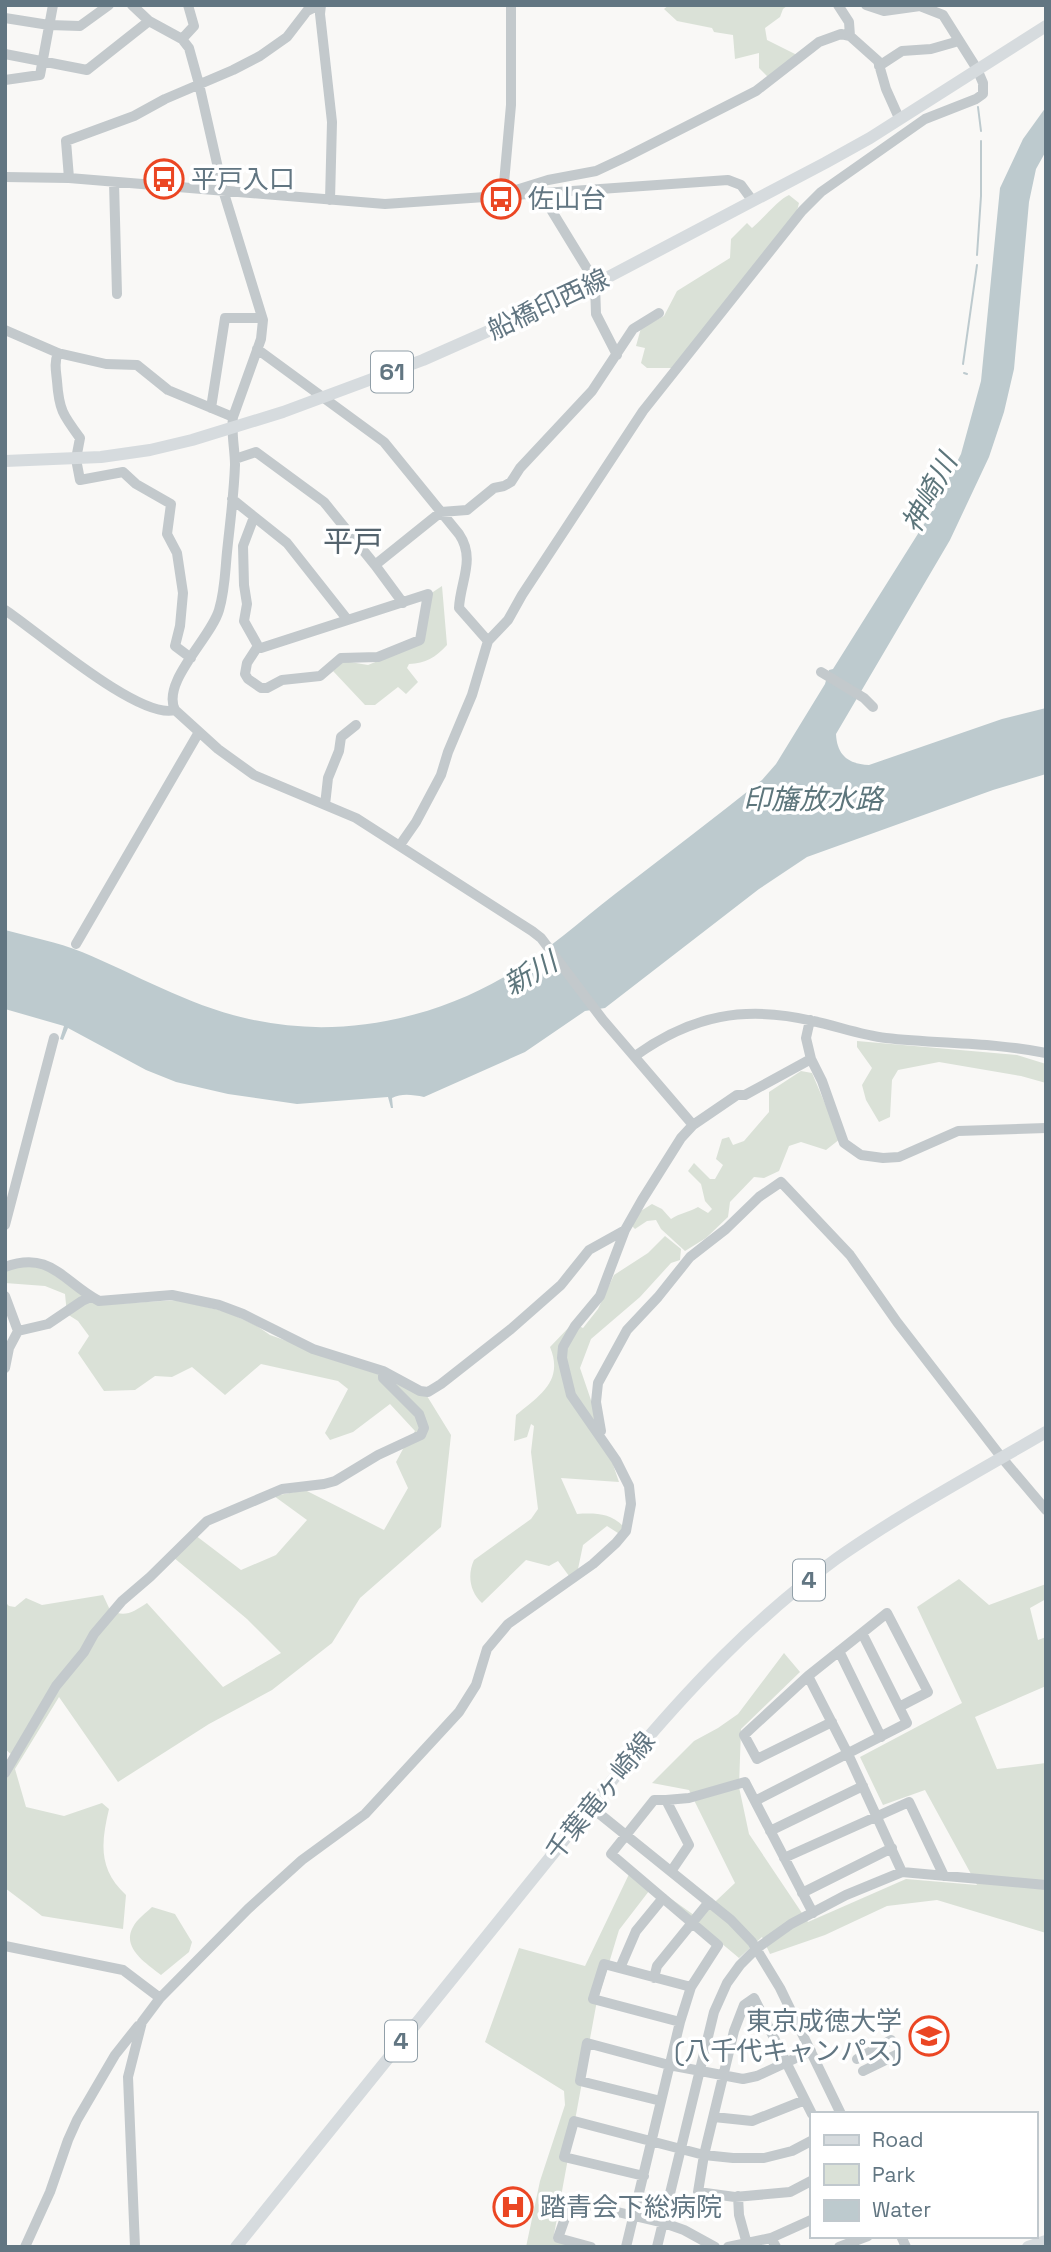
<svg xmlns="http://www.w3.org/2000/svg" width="1051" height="2252" font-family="'Space Grotesk','Noto Sans JP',sans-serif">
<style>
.green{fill:#dae1d7}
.water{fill:#bdcace}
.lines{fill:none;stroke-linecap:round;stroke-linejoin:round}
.stream{stroke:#bdcace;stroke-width:2}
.minor{stroke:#c3c9cc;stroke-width:10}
.major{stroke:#d6dbde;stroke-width:12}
.labels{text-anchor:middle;stroke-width:7;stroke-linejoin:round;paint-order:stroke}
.shield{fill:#fff;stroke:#919fa8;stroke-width:2}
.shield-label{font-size:24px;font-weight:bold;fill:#627682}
.poi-label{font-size:26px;fill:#627682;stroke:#fff;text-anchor:start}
.street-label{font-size:26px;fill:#627682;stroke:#fff}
.water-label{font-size:28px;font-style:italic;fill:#5d767c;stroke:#fff}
.quarter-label{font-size:30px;fill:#54636d;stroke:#fff}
</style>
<rect width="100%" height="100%" fill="#f9f8f6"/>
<!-- green -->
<path class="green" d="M669,5H788L783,9L780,17L765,28L767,40L799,56L769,78L759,68V53L735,59L733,35L714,32L712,28L677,21L664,9Z
M789,195L799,203L796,215L672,368H647L641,363L645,348L636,346L641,328L664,316L677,291L730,258L731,239L747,223L752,228C763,219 779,199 789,195Z
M442,586L447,645C435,658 426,663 409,664L407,668L418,682L406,694L398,687L375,705H365L333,671L344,661L368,665L420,644L430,594Z
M857,1041L1017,1055L1046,1064V1083L1021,1076L939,1062L898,1070L892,1080L890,1117L879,1122L866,1100L862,1085L872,1068L857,1047Z
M801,1071L812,1073L840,1139L826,1150L801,1142L789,1146L779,1171L764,1178L754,1177L730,1202L728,1217L706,1238L685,1251L661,1229L656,1220L647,1221L635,1229L631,1225L636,1214L652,1204L662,1209L671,1219C680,1213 689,1212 698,1207L708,1213L712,1209L705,1201L701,1184L688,1171L694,1163L710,1179H715L723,1165L716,1159L722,1139L729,1137L733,1145L744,1141L769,1112V1092Z
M665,1236L681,1249L680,1260L671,1263L640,1297L591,1339L580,1368L619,1482L561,1478L577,1514C595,1513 611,1513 624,1527L621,1535L607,1526L583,1545L578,1569L569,1576L558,1561L549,1566L526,1560L482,1603C470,1592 467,1575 474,1560L531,1519L538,1509L531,1452L534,1426L531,1424L527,1437L514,1441L516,1415C540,1395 564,1381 550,1347L573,1323L583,1328L598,1309L614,1275L648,1253Z
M21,1266L42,1267L99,1305L177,1300L227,1312L257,1326L270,1335L367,1369L427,1396L451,1435L441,1527L360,1598L332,1643L272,1690L209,1724L118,1782L59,1697L15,1769L26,1807L64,1816L102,1803L109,1809C101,1843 98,1869 126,1895L123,1929L42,1916L5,1888V1769L12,1755L5,1749V1602L9,1606L15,1607L26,1598L42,1605L103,1595L110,1610C125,1618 133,1612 147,1603L223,1687L281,1653L247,1619L173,1557L195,1535L241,1570L276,1555L307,1520L274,1496L305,1490L384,1530L408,1488L396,1462L403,1449L415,1431L390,1404L353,1432L330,1440L325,1433L348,1389L338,1381L261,1364L225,1395L192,1367L172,1377L155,1376L135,1390L104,1391L78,1353L89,1336L78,1321L67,1314L65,1294L45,1286L5,1283V1271Z
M959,1579L989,1605L1046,1584V1599L1030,1608L1038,1640L1046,1637V1686L975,1717L997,1769L1046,1763V1933L937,1900L887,1906L825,1935L770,1954L762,1937L739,1958L702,1927L649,1891L619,1930L596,2006L553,2240L580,2247H526L540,2181L565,2105L564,2091L485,2042L519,1948L585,1966L631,1870L698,1918L735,1883L689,1790L652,1783L694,1741L718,1728L738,1714L784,1653L800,1672L741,1729L739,1787L749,1834L808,1922L906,1879L977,1885L925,1790L883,1805L860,1757L962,1703L917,1607Z
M152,1907L175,1914L192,1942L189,1952L161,1975C147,1964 121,1948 133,1927C137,1919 146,1913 152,1907Z"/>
<!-- water -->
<path class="water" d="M1046,107V151L1036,169L1029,202L1014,369L1004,412L989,457L950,540L836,734C837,755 848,764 869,765L1002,719L1046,708V774L993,790L807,857L759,889L605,1008L585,1011L525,1052L424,1097C413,1095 402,1093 392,1098L393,1108H391L388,1097L297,1104L228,1094L176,1082L146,1070L68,1028L63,1040L60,1039L64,1026L5,1009V930C31,937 57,942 82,952C137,975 190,1006 249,1019C335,1039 429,1021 504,977C544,954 579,922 615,894C664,856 713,819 762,780L776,764L825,684L829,670L833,669L931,513L961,454L981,381L1000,188L1023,139Z"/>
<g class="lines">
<!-- stream -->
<path class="stream" d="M978,107L981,131
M977,255L981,196V141
M963,364L977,265
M964,373L967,374"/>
<!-- minor -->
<path class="minor" d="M132,5L149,21L182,39L189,48L199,84L223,190L263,320L261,339L233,417C231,434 235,449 235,465C234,494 230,523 227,552C225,572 225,590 219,610C211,638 161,682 175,710L218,749L254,775L356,818L532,931L541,938L603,1020L693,1125L681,1138L642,1200L625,1230L600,1296L575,1326L563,1347L562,1358L571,1395L616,1460L629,1486L631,1504L626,1531L616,1543L593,1564L508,1624L487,1649L476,1685L459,1712L365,1814L302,1860L248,1909L160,1998L142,2022L128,2077L135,2247
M321,5L320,14L332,122L330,200
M511,5V105L503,194L548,180L596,171L626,157L756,91L819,42L841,34L850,36L878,61L886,89L899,118
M838,5L849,22L850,36
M5,18L49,25L80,26L109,5
M182,39L194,26L188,5
M5,54L87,70L149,21
M879,66L902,51L931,49L959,41
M5,80L40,75L53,5
M5,177L69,178L385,204L728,180L741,185L752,200
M69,178L66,141L134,116L165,99L233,70L260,56L287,37L307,11L319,5
M114,182L117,294
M543,192L547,203L591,275L595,284L596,314L617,355
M5,330L58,353L106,364L137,365L168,390L233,417
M257,349L384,442L459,534C476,559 460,582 459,608L488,641
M58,353C54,363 56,371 57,381C59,410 63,415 80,438L76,459L80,480L123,472L136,484L171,504L167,534L177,553L183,593L180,626L175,646L191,658
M211,408L225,318H262
M235,459L256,452L324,502L375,565L441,512L467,510L494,488L504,486L511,482L520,468L592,391L633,329L659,313
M232,499L287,543L347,619
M254,517L243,546L244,585L247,604L244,621L258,646L261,648L428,594L420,640L378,657L341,658L320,676L282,680L267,688H261L248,679L245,674L247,663L258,646
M375,565L403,603
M5,610C37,631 140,721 175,710
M821,672L864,698L873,707
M325,805L328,778L339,751L341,737L356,725
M400,845L416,822L441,775L448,752L472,695L488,641L508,620L522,595L643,411L802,211L821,192L925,119L976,99L983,94V83L977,69L943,15L920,6L884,11L866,5
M76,944L199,732
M810,1020L806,1038L811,1059L822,1081L844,1143L861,1155L883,1158L899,1157L958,1131L1046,1128
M635,1056C692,1015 745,1005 813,1021C837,1026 861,1035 886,1038C940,1044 991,1042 1046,1053
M693,1125L737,1095H745L811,1059
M5,1225L54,1038
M5,1267C51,1250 63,1282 99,1301L172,1295L219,1305L243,1314L313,1349L383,1371L420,1391L428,1392L441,1384L511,1329L561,1285L589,1250L625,1230
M5,1296L18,1331
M5,1368L9,1348L18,1331L48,1324L82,1301L91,1297
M601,1431L596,1402L598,1383L627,1330L658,1297L690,1257L726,1229L759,1197L781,1182L850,1255L897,1322L1002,1458L1046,1510
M839,1651L881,1737
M808,1676L848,1754L902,1872
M832,1722L757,1759L744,1735L808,1676L862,1633
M5,1773L56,1686L84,1652L94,1634L122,1601L150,1577L207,1521L282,1489L324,1484L335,1481L378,1455L421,1435L424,1428L419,1414L383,1378V1371
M666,1800L689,1798L745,1782L813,1913
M755,1801L907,1723L862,1633L887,1613L928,1692L899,1707
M591,1807L731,1920L752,1942L780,1988L841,2114
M770,1831L863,1786
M784,1858L909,1802L944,1876
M802,1893L892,1848
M5,1946L123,1970L160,1998
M620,1968L636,1931L663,1898
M654,1978L657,1966L709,1902
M680,2022L593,1999L604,1964L691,1987
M857,2059L891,2040
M863,2071L898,2054
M661,2101L580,2081L587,2043L669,2065L743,2079L757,2076L811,2051
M714,2117L752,2121L805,2100
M644,2176L564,2157L574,2121L704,2155L733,2158H764L792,2151L811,2141
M811,2181L790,2192L735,2197L698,2192L704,2155L734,2031L744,2005L754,1998L812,2114
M738,2196L739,2215L747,2244
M901,2236L906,2247
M771,2238L811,2220
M25,2247L50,2192L68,2140L77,2120L115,2055L138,2026
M591,2247L558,2238L571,2201L664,2223L684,2230L715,2247
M626,2247L680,2022L691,1987L718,1945L611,1854L654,1800H666L689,1845L672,1870
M657,2247L714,2012L727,1983L740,1965L756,1949L791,1924L846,1895L902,1872L1046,1885
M728,2247L771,2238L776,2247
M839,2247L868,2236"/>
<!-- major -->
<path class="major" d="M5,461L101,457L150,450L192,440L283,412L423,360L595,284L825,163L870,138L1046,26
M236,2247L623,1767C687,1690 755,1618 836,1559C903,1512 976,1473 1046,1432
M1028,2247L1046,2241"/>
</g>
<!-- icons -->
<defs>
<g id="bus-ring" transform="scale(2.0125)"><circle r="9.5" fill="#fff" stroke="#eb4623" stroke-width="1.5"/><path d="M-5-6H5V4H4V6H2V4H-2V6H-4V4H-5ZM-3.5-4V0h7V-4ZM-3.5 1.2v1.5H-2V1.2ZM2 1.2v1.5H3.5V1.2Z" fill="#eb4623"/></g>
<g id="university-ring" transform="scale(2.0125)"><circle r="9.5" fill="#fff" stroke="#eb4623" stroke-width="1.5"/><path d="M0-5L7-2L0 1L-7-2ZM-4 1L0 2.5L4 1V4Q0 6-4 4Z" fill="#eb4623"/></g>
<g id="hospital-ring" transform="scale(2.0125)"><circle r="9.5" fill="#fff" stroke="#eb4623" stroke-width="1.5"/><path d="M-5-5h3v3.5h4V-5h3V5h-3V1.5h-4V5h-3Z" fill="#eb4623"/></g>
</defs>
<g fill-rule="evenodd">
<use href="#bus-ring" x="164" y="179"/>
<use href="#bus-ring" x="501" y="199"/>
<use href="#university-ring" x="929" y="2036"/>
<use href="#hospital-ring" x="513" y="2207"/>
</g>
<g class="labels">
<!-- shield labels -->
<g class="shield">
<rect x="371" y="351.5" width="42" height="41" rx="5"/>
<rect x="793" y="1559.5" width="32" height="41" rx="5"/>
<rect x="385" y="2020.5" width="32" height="41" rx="5"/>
</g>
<g class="shield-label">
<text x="392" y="380">61</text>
<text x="809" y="1588">4</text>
<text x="401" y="2049">4</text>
</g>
<!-- poi labels -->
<g class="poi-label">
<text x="191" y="188">平戸入口</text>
<text x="528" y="208">佐山台</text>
<text x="902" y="2030" text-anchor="end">東京成徳大学<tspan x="902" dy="30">(八千代キャンパス)</tspan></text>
<text x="540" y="2216">踏青会下総病院</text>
</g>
<!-- street labels -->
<g class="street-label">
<text transform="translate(548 304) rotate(-25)" y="9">船橋印西線</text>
<text transform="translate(600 1796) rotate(-51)" y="9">千葉竜ヶ崎線</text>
</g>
<!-- water labels -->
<g class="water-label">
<text transform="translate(929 493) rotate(-62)" y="10">神崎川</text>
<text x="813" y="809">印旛放水路</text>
<text transform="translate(530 973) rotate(-30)" y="10">新川</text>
</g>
<!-- quarter labels -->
<g class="quarter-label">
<text x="353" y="552">平戸</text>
</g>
</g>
<!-- border -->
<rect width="1051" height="2252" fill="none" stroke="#627682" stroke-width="14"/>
<!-- legend -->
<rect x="810" y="2112" width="228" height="126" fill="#ffffff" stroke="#c0c8cd" stroke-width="2"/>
<rect x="824" y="2135" width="35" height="10" fill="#d6dbde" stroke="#c0c8cd" stroke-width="2"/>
<text x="872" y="2147" font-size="21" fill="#627682">Road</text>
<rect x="824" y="2164" width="35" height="21" fill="#dae1d7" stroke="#c0c8cd" stroke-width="2"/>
<text x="872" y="2182" font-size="21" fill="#627682">Park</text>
<rect x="824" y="2200" width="35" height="21" fill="#bdcace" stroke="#c0c8cd" stroke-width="2"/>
<text x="872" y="2217" font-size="21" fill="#627682">Water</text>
</svg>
